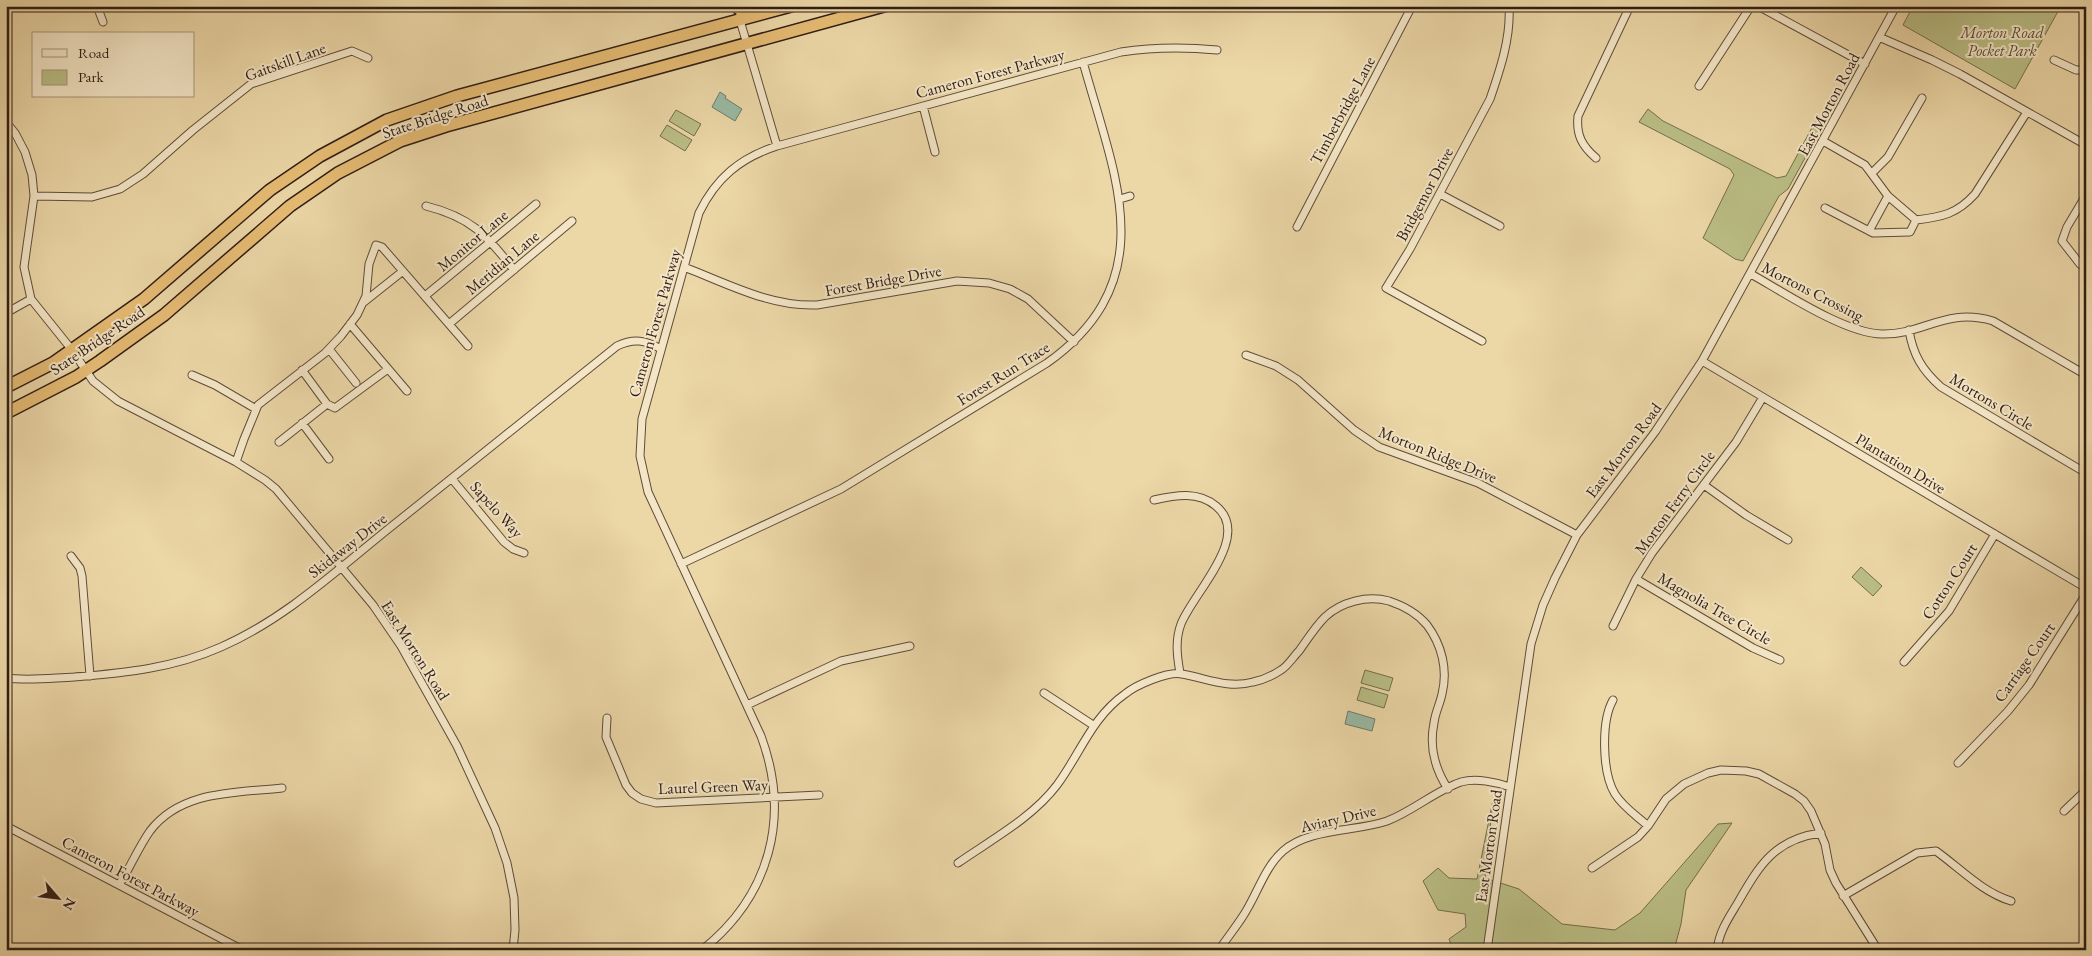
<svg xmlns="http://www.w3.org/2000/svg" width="2092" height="956" font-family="'EB Garamond',serif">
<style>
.green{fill:#babe85;stroke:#746e4d}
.water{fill:#99baa4;stroke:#6f7b6b}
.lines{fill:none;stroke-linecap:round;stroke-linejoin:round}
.minor-casing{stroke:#5e4c3a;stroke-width:9}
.trunk-casing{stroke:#2f1d15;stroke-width:14}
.minor{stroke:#f3e5c6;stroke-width:7}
.trunk{stroke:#e6bc74;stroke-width:11}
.labels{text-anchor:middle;stroke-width:4;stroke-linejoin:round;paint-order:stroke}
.park-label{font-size:16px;font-style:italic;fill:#594d37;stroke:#f3e5c6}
.street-label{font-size:16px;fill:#2f1d15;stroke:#f3e5c6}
</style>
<rect width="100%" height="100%" fill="#ecd7a7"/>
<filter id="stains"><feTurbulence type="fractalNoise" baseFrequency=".004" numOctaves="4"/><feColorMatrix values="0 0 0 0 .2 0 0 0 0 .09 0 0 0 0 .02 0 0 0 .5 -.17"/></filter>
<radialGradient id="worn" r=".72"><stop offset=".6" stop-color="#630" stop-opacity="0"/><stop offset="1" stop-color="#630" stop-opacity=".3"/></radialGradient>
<!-- green -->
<path class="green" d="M1913,6H2061L2015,89L1903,25Z
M1648,109L1663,121L1777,178L1786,176L1815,122L1822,127L1788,189L1779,196L1743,261L1735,259L1703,238L1734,175L1730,169L1639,122Z
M676,110L701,124L694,136L669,121Z
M667,125L692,140L685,151L660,136Z
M1861,567L1882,586L1873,596L1852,577Z
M1365,670L1393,678L1389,691L1361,683Z
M1361,687L1388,695L1384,708L1357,700Z
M1493,800L1485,878L1519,889L1562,924L1615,930L1640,913L1718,824L1732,823L1686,890L1681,924L1674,950H1630L1620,944L1570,943L1514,948L1481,946L1480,950H1453L1449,939L1466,927L1465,914L1438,910L1423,881L1438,868L1449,878L1477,879Z"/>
<!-- water -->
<path class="water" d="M720,92L726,96L725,98L742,109L735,121L712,107Z
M1348,711L1375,719L1372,731L1345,724Z"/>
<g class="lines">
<!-- minor casing -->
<g class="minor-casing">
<path id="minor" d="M97,6L103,22
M1758,6L1865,64
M739,17L777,146
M1879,37L1932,60L1960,74L2086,145
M2054,60L2076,70H2086
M1699,86L1751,6
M923,106L935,152
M6,122L15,133L25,152L32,175L34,196L24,267L31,299L72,350L93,381L118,401L236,462L265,480L276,489L373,605L401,646L457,746L495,828L507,863L514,898L515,930L513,950
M1823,141L1865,165L1888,196L1916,220
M1596,158C1582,146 1576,135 1578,116L1630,6
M1872,173L1888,157L1922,98
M1440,194L1500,226
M2086,195L2067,227L2062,241L2080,264L2086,268
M34,196L92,197L120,189L143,174L193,130L251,84L352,51L368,58
M1120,199L1130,196
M426,206C470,217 486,234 514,270
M1825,208L1873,233L1910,232L1916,220
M1916,220C1942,217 1957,214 1975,194L2027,112
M1297,227L1412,6
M1869,231L1888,196
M684,267C726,283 770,307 817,305L957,281L989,283L1010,289L1028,299L1074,342
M1751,274C1783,292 1846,334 1882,334C1924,335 1945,307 1993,321L2086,375
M425,296L536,204
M364,302L403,271
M6,313L31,299
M350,324L407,391
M449,324L572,221
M1909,330C1913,355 1922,370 1941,387L2086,473
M1482,341L1386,288L1410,249L1490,99C1500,70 1511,38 1509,6
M329,349L356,383
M1246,355L1276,366L1298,380L1354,430L1379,447L1478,483L1577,535
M1702,361L2086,588
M302,370L327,404L335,408L388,369
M192,375L215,385L256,409
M302,423L329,459
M279,442L327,404
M236,462L244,439L258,405L325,353L341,336L357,315L366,296L369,264L376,245L382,247L468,346
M452,479L504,542L513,549L524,553
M1704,485L1746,515L1788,540
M1154,500C1176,495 1198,491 1216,506C1253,536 1193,593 1181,624C1175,640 1177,656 1180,673
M71,556L80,568L82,576L90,676
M681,564L841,489L1047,363C1165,279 1114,175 1083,62
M1636,579L1753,648L1780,660
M1613,626L1636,579L1652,553L1736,442L1763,397
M1904,662L1949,611L1995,534
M6,678C29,681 51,678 74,677C125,673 174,668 221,647C283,620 335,572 387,530C464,469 540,407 617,346C634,338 645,340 661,349
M1044,693L1093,725
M1613,700C1601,721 1602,773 1615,794C1623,807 1637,816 1648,826
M747,705L841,661L910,646
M607,718L606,737L626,785L632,793L641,799L656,803L819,795
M1958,763L2008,711L2029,685L2086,594
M2064,811L2086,790
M6,826L243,950
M958,863C991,840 1032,818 1057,785C1080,754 1092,717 1125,694C1136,685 1168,671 1182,674C1206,678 1228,689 1253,682C1263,680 1272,676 1281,670C1288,666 1293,657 1299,651C1307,640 1315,627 1325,617C1341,602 1367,595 1389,601C1404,606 1417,613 1427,625C1442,645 1448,670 1442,694C1440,704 1435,713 1434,723C1429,747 1435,769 1448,789
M1592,868L1638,837L1648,826L1666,799L1684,784L1708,773L1721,770L1746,771L1759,774L1795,794L1804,801L1811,811L1825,844L1830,870L1836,883L1878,950
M119,885C130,868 138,848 150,831C181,790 236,793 282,788
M1843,896L1917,853L1936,851C1961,869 1982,892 2011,901
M702,950C770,896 791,817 761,736L648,492L640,456L642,419L699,213C716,178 740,158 777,146L1121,52C1154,47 1184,47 1217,50
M1219,950C1227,938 1236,927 1243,916C1257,895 1264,868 1283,851C1309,828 1355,832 1387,821C1413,811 1435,791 1461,782C1476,778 1496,782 1510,787
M1487,950L1531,644L1543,605L1555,578L1577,535L1655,432L1702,361L1896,6
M1717,950C1719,932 1728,919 1737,904C1759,866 1774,839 1821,833"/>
</g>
<!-- trunk casing -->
<g class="trunk-casing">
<path id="trunk" d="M739,9L760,10
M6,387L53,363L144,299L270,190L320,156L387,120L457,96L791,6
M6,413L76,377L100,361L164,315L290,206L338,173L400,141L446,126L884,6"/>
</g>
<!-- minor -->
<use href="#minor" class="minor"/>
<!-- trunk -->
<use href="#trunk" class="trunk"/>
</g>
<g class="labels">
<!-- park labels -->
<g class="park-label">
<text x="2002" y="38">Morton Road<tspan x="2002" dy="18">Pocket Park</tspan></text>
</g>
<!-- street labels -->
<g class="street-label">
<text transform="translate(285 61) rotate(-20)" y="6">Gaitskill Lane</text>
<text transform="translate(990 73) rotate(-15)" y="6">Cameron Forest Parkway</text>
<text transform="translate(1828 104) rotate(-62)" y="6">East Morton Road</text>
<text transform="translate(1342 110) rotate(-62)" y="6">Timberbridge Lane</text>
<text transform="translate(435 116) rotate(-18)" y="6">State Bridge Road</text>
<text transform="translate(1424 194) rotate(-62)" y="6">Bridgemor Drive</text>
<text transform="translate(472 240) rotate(-40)" y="6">Monitor Lane</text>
<text transform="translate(502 262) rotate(-40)" y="6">Meridian Lane</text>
<text transform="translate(883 280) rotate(-10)" y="6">Forest Bridge Drive</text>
<text transform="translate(1813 291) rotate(27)" y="6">Mortons Crossing</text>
<text transform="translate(654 323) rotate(-74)" y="6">Cameron Forest Parkway</text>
<text transform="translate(97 340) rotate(-34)" y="6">State Bridge Road</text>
<text transform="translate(1003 373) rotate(-32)" y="6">Forest Run Trace</text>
<text transform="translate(1992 401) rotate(31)" y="6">Mortons Circle</text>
<text transform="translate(1623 450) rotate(-53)" y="6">East Morton Road</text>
<text transform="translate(1438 454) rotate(22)" y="6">Morton Ridge Drive</text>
<text transform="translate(1901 463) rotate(31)" y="6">Plantation Drive</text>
<text transform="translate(1674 502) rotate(-54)" y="6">Morton Ferry Circle</text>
<text transform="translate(497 509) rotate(48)" y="6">Sapelo Way</text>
<text transform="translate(347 545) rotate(-38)" y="6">Skidaway Drive</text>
<text transform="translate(1949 581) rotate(-57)" y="6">Cotton Court</text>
<text transform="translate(1715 608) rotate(30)" y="6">Magnolia Tree Circle</text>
<text transform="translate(416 650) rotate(58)" y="6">East Morton Road</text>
<text transform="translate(2024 662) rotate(-55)" y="6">Carriage Court</text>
<text transform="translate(713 786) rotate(-2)" y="6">Laurel Green Way</text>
<text transform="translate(1338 818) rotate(-13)" y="6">Aviary Drive</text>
<text transform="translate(1488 846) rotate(-82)" y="6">East Morton Road</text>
<text transform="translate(131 876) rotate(28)" y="6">Cameron Forest Parkway</text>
</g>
</g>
<!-- margin -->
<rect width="2092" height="956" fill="none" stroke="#ecd7a7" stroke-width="25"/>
<rect x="8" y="8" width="2077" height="941" fill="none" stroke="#2f1d15" stroke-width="2.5"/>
<rect x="12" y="12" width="2067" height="931" fill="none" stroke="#2f1d15"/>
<!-- legend -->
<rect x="32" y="32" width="162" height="65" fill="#f3e5c6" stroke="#a5957f"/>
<rect x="42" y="49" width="25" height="8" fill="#f3e5c6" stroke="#a5957f"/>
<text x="78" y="58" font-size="15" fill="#2f1d15">Road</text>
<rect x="42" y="70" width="25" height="15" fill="#babe85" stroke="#a5957f"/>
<text x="78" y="82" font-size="15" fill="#2f1d15">Park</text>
<!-- north arrow -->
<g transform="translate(58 898) rotate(118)" stroke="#f3e5c6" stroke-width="4" paint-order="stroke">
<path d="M0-4L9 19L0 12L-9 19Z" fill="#2f1d15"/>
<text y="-8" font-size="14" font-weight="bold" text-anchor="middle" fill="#2f1d15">N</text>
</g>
<rect width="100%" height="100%" filter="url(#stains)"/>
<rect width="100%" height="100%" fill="url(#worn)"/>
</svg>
